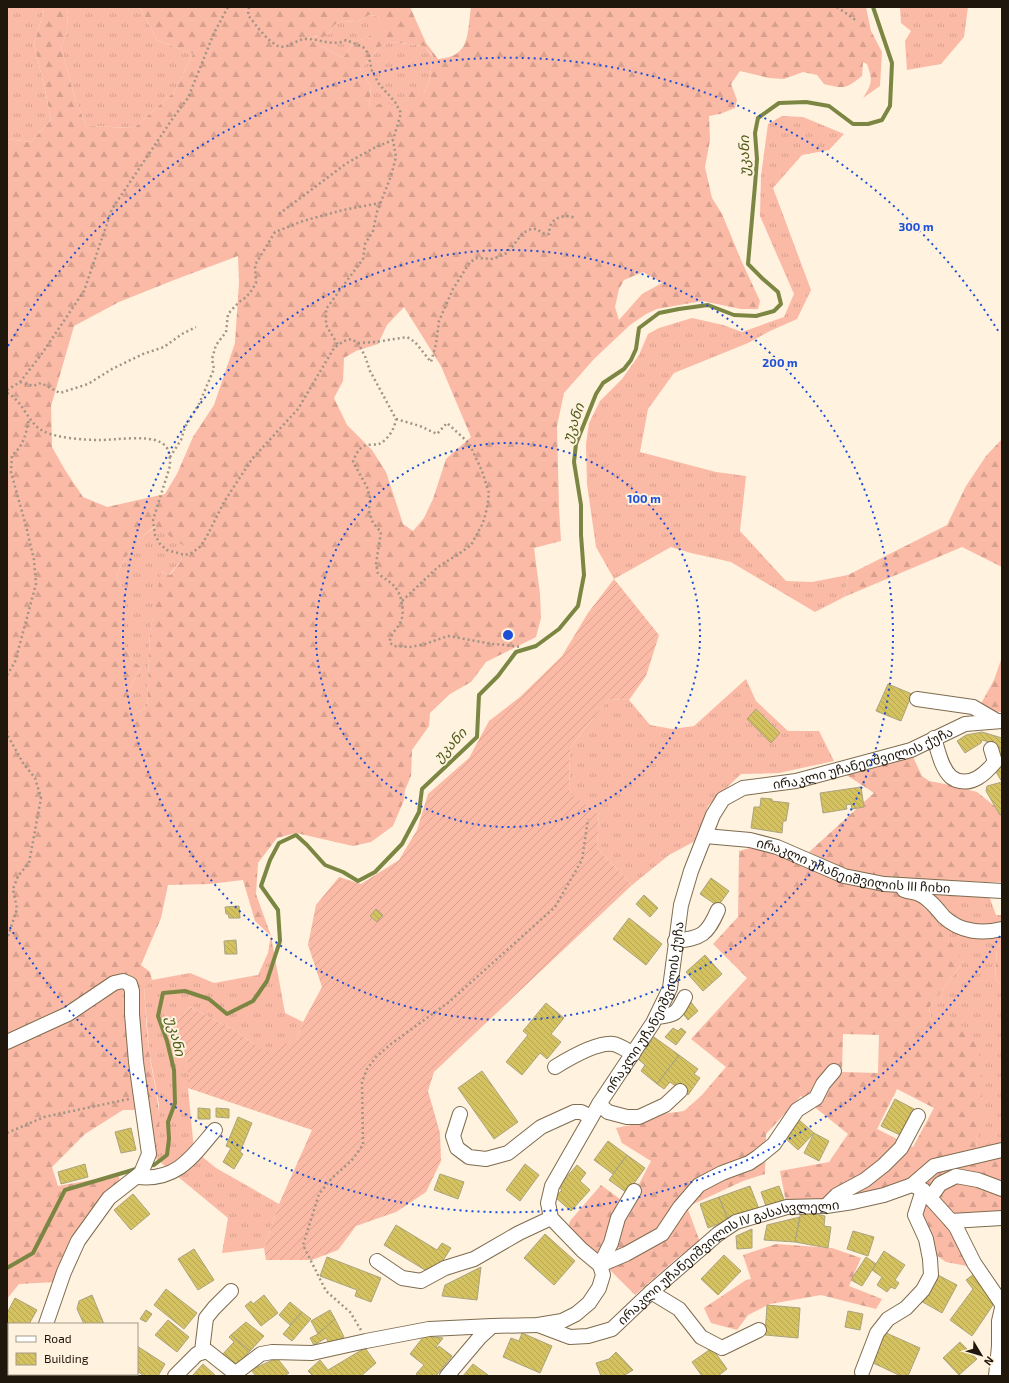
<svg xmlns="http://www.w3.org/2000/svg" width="1009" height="1383" font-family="'Exo 2','Noto Sans Georgian',sans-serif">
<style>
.grass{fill:url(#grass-tufts)}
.forest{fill:url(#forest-firs);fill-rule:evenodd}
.garden{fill:url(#garden-furrows)}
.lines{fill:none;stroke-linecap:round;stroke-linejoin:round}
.stream{stroke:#7b8642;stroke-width:4}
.building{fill:url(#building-back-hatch);stroke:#aaa480}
.minor-casing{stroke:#7f6c4f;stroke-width:16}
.path{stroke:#a09585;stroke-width:2.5;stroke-dasharray:2 3;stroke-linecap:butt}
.minor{stroke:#fff;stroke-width:14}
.ring{fill:none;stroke:#1d4ed8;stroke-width:2;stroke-dasharray:2 4}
.labels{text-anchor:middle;stroke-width:4;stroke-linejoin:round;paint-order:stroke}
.street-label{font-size:13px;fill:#1f170b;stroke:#fff2de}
.water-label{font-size:14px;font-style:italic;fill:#4e5a18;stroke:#fff2de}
.centre{fill:#1d4ed8;stroke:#fff2de;stroke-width:2}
.ring-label{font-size:12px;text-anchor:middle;font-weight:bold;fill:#1d4ed8;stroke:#fff2de;stroke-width:4;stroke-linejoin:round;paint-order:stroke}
</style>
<defs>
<pattern id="grass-tufts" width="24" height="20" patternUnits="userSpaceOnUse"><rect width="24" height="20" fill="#fabaa6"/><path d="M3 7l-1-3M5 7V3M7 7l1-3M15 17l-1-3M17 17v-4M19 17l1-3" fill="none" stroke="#d69f8e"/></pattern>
<pattern id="forest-firs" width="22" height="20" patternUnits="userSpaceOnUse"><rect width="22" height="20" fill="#fabaa6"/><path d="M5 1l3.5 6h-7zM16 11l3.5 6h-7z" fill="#d69f8e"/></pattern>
<pattern id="garden-furrows" width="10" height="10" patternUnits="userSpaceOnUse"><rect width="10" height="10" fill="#fabaa6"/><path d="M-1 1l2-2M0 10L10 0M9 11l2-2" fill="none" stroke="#d69f8e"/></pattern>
<pattern id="building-back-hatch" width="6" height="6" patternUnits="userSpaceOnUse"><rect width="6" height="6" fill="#d4c160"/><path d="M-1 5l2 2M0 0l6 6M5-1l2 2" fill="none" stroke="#b6a552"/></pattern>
</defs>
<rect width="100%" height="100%" fill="#fff2de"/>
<!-- grass -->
<path class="grass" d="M7,7H42L44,10L34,44L45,90L51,120L31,142L7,139Z
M67,7H139L141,9L157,40L193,54L174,92L134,128L86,126L74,95L61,47L68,28Z
M900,7H968L964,37L941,64L907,70L905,41L911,31L901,23Z
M369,15L377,16L387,30L354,42L343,58L308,38L329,34L334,25L343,21L357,22Z
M391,42L424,46L433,57L429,82L423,95L409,111L398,108H369L371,86L360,70L381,46Z
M782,116L803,117L844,134L829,150L802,155L773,188L811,290L797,319L770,331L748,343L674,373L648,409L640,452L716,472L746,476L740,531L786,581L812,582L848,575L844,597L815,612L731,562L691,553L671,547L614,579L596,547L587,484L586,444L589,423L600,401L622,379L639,355L648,334L659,328L692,318L723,325L742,332L784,317L794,294L760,216L761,176L768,124Z
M156,526L188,548L182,559L169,575L162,572L150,632L147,707L129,717V690L141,667L131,659L121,638L126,593L116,577L123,562L140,538Z
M746,679L756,701L788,731H819L834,761L779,773L741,774L708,806L697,840L669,855L632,885L597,848L599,814L569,794L570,749L582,732L609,699L629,700L650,725L672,729L694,726Z
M897,892L989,896L996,915H1002V942L997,949L995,979L1002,985V1144L976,1151L982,1093L981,1066L932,1022L929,1008L963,962L924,907Z
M271,936L285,1013L303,1022L297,1039L267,1053L234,1030L190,1007L173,1024L188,1064V1088L194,1150L216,1168L279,1204L264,1248L222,1253L228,1218L154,1157L159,1105L149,1051L144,988L152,980L190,973L214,983L258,975L268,953Z"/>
<!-- forest -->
<path class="forest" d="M42,7H67L68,28L61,47L74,95L86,126L134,128L174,92L193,54L157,40L141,9L139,7H410L426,43L438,59C471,57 467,33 471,7H866L871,31L882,52L880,86L863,98C872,84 873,80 867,64L863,62L862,76C846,89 844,89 824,84L817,75L803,72L784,79L769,78L740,71L731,84L737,100L735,108L720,114L709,116L710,140L705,167L712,198L722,214L741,260L760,301L758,309H741L702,301L657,309L646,314L630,325L594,359L564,393L557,426L559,508L561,541L534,548L540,594L541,618L536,637L486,662L471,682L450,694L430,713L429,726L412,750L411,776L405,790L404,800L393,826L371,842L353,846L296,833L277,838L258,863L256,894L271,936L255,921L243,880L209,884L168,885L161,918L141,965L150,972L152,980L144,989C146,1009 146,1030 149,1050C153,1086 167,1121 154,1157L139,1110H123L85,1134L52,1167L58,1186L119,1175L120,1187L55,1282L19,1284L7,1299V139L31,142L51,120L45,90L34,44L44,10ZM369,15L377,16L386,30L354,42L343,58L308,38L317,36L321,38L329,34L334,25L343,21L357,22ZM391,42L424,46L433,56L429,82L423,95L411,91L405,102L409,111L384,102L369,108L371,86L360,70L381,46ZM238,256L239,282L235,343L214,405L193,437L177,474L165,494L107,507L83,497L65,470L52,447L51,406L74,326L119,302L174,280ZM643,272L662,283L642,294L619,320L615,307L619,289L624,280ZM404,307L441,366L471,437L446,459L433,499L424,518L413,531L403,524L386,472L372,450L347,425L334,398L343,381L344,358L356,351L378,344L387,325ZM155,526L187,548L182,559L170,575L161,572L150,632L147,707L129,717V690L141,667L131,659L121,638L126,593L116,577L123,562L140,538Z
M1002,439V567L962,547L844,597L848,575L947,525L966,486L986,456Z
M1002,657V712L977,711L994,680Z
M913,757L922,776L929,781L950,785L977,792L1002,812V882H985L881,878L843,868L809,852L874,793L845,774Z
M753,847L774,850L915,899C933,915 951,941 963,962L929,1008L932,1022L950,1016C956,1021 964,1026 969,1032C991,1062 980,1116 976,1151L889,1190L787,1208L780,1171L829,1162L848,1134L801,1096L766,1134L765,1174L743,1181L687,1207L700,1242L677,1258L635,1295L568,1228L570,1221L601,1185L628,1205L651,1161L622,1143L616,1128L646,1122L662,1114L684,1111L701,1096L726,1067L691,1039L747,978L713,944L738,917L739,851ZM843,1034L879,1035L878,1073L842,1072ZM897,1089L934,1108L913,1147L877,1129Z
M1002,942V985L995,979L997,949Z
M1002,1154V1186L977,1178L932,1189L923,1185L931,1170Z
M961,1179L1002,1194V1215L950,1217L936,1200L938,1193Z
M927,1204L948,1224L972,1267L946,1262L936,1255L922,1216Z
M776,1244L832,1248L861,1258L849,1286L882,1299L876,1309L821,1295L770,1304L748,1315L737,1330L711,1323L704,1308L746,1280L751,1279L743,1255Z"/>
<!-- garden -->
<path class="garden" d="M614,579L659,635L646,676L629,700L609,699L582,732L570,749L569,793L599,814L597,848L632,885L434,1072L428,1091L440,1133L441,1161L426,1192L396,1212L356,1226L338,1250L312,1260H266L264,1248L279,1204L312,1130L188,1088V1064L173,1024L190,1007L234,1030L266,1052L297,1039L303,1022L322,987L308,945L316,905L339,877L361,884L399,860L417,830L428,794L469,758L489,721L520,697L562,656L588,613Z"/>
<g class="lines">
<!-- stream -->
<path class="stream" d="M147,1166L154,1165L167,1155L169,1139L168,1122L175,1103L174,1070L167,1041L158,1016L163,993L185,991L209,999L227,1014L253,1001L267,981L280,941L278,910L261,886L270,860L279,843L296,835L307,845L325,865L343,872L358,881L375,872L402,844L419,812L422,789L477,737L479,695L498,676L516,652L536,646L559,629L578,606L584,575L581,535V505L574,462L576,444L596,394L603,383L624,369L631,360L636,349L639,328L659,313L679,309L708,305L734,315L756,316L774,311L781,304L778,292L763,279L748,264L755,185L757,159L755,133L758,118L779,103L806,102L829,106L853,124H868L882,120L890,106L892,63L873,7
M7,1268L33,1253L65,1190L136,1169"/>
</g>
<!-- building -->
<path class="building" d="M888,684L912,694L901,721L876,711Z
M756,709L780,733L771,743L747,719Z
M982,732L1002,738V758L993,743L982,740L981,743L965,753L957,741L966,735Z
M1002,765V814L1000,815L986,791L987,786L1002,782L995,770Z
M861,787L864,807L852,809L851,804L846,805L847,809L823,813L820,793Z
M761,798L772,799V801L789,803L786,821H783L782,833L751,828L754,807H760Z
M711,878L729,891L718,906L700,894Z
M644,895L658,908L650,917L636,904Z
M239,906L240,918H229L228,914H226L225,907Z
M376,909L383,915L377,922L370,916Z
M629,918L662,944L646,965L613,939Z
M236,940L237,954H225L224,941Z
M705,955L722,974L703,991L686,972Z
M690,1001L698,1011L688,1020L680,1010Z
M546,1003L564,1018L551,1034L561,1042L547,1059L540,1053L522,1075L506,1062L528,1035L523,1031Z
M673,1028L678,1031L681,1028L686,1032L676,1045L665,1037Z
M654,1037L679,1055L657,1084L641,1071L645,1065L638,1059Z
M679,1055L698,1069L694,1074L700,1078L688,1095L670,1082L664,1089L657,1084Z
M482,1071L518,1122L494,1139L458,1088Z
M895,1099L914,1109L900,1135L881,1126Z
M198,1108L210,1109V1119H198Z
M216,1108L229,1109V1118L216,1117Z
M238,1117L252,1123L240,1152L243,1154L234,1169L223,1162L231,1148L226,1146Z
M799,1120L814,1133L798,1150L783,1136Z
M131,1128L136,1150L121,1153L115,1132Z
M814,1133L829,1141L819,1161L804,1153Z
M608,1141L627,1155L613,1174L594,1160Z
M627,1155L645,1168L627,1193L609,1180Z
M85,1164L88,1177L61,1184L58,1172Z
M525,1164L539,1175L520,1201L506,1190Z
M577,1165L586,1173L580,1181L590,1190L571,1211L555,1197L562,1190L558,1187Z
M440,1174L464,1182L458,1199L434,1190Z
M750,1186L759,1209L728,1220L719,1197Z
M779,1186L785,1202L767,1209L761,1192Z
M133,1194L150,1214L131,1230L114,1210Z
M719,1197L728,1220L708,1228L700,1204Z
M801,1211L825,1216L824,1226L831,1227L828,1248L795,1242Z
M800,1217L795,1242L764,1240L767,1225Z
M396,1225L437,1250L442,1243L451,1248L442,1262L425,1270L384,1245Z
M752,1229V1248L737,1249L736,1236Z
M853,1231L874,1237L868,1256L847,1249Z
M545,1234L575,1261L554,1285L524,1258Z
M194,1249L214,1280L198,1290L178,1259Z
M884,1251L905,1265L895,1280L899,1283L895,1289L891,1287L887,1292L877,1285L882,1277L872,1270Z
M724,1255L741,1271L718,1295L701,1279Z
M327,1257L381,1278L371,1302L355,1296L357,1290L320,1276Z
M866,1257L876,1264L862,1286L851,1280Z
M481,1267L477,1300L442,1296L445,1285Z
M936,1274L957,1285L942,1313L921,1301Z
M974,1274L995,1302L972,1336L950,1320L973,1289L966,1280Z
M166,1289L197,1313L184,1329L154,1305Z
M92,1295L104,1324H84L77,1309L79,1301Z
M264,1295L278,1313L261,1326L245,1306L251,1301L253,1304Z
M15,1298L37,1310L29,1324H9V1325L7,1324V1313Z
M290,1302L302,1312L290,1325L279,1315Z
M767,1305L800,1308L798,1338L765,1335Z
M146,1310L152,1314L146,1322L140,1319Z
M330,1310L335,1319L318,1334L311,1321Z
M848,1311L863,1314L860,1330L845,1327Z
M302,1312L311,1319L292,1341L283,1334Z
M335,1319L344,1337L330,1345L326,1338L314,1345L310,1338L318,1334Z
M168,1320L189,1337L177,1352L155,1335Z
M246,1322L264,1336L250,1351L231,1335Z
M884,1332L920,1348L908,1376H901L871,1362Z
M522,1333L552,1346L540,1373L503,1357L511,1338L519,1341Z
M231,1335L250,1351L234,1367L221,1356L234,1342L229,1337Z
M424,1336L443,1338L436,1347L438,1348L439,1346L452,1356L436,1376H419L416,1374L424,1365L410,1354Z
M960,1342L977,1359L959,1375L943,1358Z
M137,1346L165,1364L158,1376H144L137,1371Z
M365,1348L376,1363L361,1376H313L308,1371L320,1360L328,1370Z
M712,1348L727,1369L718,1376H702L692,1362Z
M616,1352L633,1370L623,1376H601L596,1363L609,1359Z
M277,1358L289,1373L284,1376H256L251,1370Z
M203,1364L216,1376H192Z
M473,1364L488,1375V1376H463Z"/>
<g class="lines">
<!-- minor casing -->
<g class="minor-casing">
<g id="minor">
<path d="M917,699L973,707L997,721"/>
<path d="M934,738C938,750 941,768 951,777C952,778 955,779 956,780C972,786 985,774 995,762L991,749"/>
<path id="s1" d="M705,836L750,840L777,847L844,876L884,884L1002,891"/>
<path d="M904,890C909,892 914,892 919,894C930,899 937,909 944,917C960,932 982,934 1002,929"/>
<path d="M675,941C702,938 707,935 718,910"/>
<path d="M657,1017C676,1015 676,1014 685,997"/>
<path d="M7,1042L68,1014L114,983L123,981L130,984L132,991V1014L136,1062L149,1154L141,1173L109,1198L78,1241L64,1272L46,1324"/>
<path d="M555,1067C568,1059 597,1042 613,1044C620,1045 626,1050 633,1054"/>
<path d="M599,1104L608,1112L627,1117H639L665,1105L680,1091"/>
<path d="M460,1114L453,1136L457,1148L469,1157L486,1159L508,1153L541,1127L574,1112H581L591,1117"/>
<path d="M138,1177C177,1181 192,1157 215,1130"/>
<path d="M912,1185L934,1166L1002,1150"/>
<path d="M930,1198L940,1184L956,1176L978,1180L1002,1189"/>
<path d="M826,1206L837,1195L865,1180L884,1165L901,1148L918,1116"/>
<path d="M951,1221L1002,1218"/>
<path d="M377,1261L402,1278L421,1281L445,1268L474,1259L519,1233L551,1218"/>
<path d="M600,1265L626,1254L662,1234L680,1207L699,1185L722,1173L749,1163L758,1157L774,1144L797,1110L816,1098L823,1084L834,1071"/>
<path d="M600,1265L611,1243L618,1218L634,1191"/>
<path d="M651,1292L679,1309L701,1337L722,1348L759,1330"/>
<path id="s2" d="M538,1325L570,1337L588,1336L612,1329L651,1292L718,1234L736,1222L787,1207L826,1206L853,1202L884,1195L912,1185L923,1190L951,1221L956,1227L974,1263L1002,1304"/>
<path d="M202,1351L206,1318L214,1308L231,1291"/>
<path d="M862,1372L877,1333L888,1319L906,1308L923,1290L931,1275L930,1259L926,1239L915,1215L923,1190"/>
<path d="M41,1374L42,1376"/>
<path d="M175,1376L197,1354L207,1351L231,1370L236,1373L261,1354L272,1352L312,1353L366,1341L429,1329L492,1326"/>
<path id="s3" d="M447,1376L480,1337L492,1326L538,1325L562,1321L576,1314L589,1303L599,1288L603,1275L600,1265L582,1250L551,1218L548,1203L552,1186L599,1104L653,1023L670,988L681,905L691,871L713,815L723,799L743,788L796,781L911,750L965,724L1002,721"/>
<path d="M996,1376L999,1346V1321L1002,1308"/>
</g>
</g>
<!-- path -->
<path class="path" d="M249,7L248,15C256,25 266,40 278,46C288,50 297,38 307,39C320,39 334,47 346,40L363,47L368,53L372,71L379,84L395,102L401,113L393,140L396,157L391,176L377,212L373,231L365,244L363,259L326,309V325L338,345
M837,7L857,21
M279,214L347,163L374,148L393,140
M358,343L376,342L407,337L415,342L431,362L436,344L439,321L453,289L470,262L477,258L493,259L507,253L523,233L531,229H537L542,233L546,234H549C549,231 550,226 551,224C557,215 567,215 576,218
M20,382L33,386L41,383L60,393L88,384L112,369L143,354L164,347L182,334L196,327
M7,390L20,382L41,355L84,291L112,209L173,118L188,98L214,33L228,7
M7,393C24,401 27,424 45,432C58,438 84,440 99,440C115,440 147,435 160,442C170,447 170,456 170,466L153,520L155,535L160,544L167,550L185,555L192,553L201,546L208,534L224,502L235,485L252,459L298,409L334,348L344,341L351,339L358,343L365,356L370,371L396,419C395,428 388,440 379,444C375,445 368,444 364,446C358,449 355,456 353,462L367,487L370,497L369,511L373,523L381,532L376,564L378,574C392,583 400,588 402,605C403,610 403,616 401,621C398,629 389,634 390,643L394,646L410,647L425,644L448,636L492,644L506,645L520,647
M396,419L420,426L437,434L447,423L469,443L482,471L489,493L487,508L483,523L471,545L463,551L438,567L402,601
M170,457L181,440L185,427L199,404L214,369L212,359L216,345L226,332L228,314L239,302L245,298L250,293L256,283L255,265L275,232L303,221L343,210L380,203
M7,675L15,662L36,584L34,560L26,526L11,472L12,455C24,446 26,433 29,419
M7,731L8,736L23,763L35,778L41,798L29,863L18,876L13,889L17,909L7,939
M7,1133L44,1117L129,1099
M361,1330L350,1312L326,1291L303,1245L319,1194L332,1178L352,1160L363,1145L362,1082L367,1069L376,1057L391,1044L449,1002L555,907L582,860L588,819
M84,1374L87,1376"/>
<!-- minor -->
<use href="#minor" class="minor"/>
</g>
<!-- distance rings -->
<g class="ring">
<circle cx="508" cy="635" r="192"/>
<circle cx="508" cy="635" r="385"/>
<path d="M1000 936A577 577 0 0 1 8 924M8 346A577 577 0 0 1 1000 334"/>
</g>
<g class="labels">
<!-- street labels -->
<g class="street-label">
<text dy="5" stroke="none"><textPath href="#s3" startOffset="889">ირაკლი უჩანეიშვილის ქუჩა</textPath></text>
<text dy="5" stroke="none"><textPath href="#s1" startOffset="153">ირაკლი უჩანეიშვილის III ჩიხი</textPath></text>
<text dy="5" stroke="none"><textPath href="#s3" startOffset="517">ირაკლი უჩანეიშვილის ქუჩა</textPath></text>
<text dy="5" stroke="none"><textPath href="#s2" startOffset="217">ირაკლი უჩანეიშვილის IV გასასვლელი</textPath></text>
</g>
<!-- water labels -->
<g class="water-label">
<text transform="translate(744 156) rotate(-90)" y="5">უკანი</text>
<text transform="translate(573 423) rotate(-71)" y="5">უკანი</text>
<text transform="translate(450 745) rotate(-47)" y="5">უკანი</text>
<text transform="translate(176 1036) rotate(76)" y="5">უკანი</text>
</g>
</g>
<circle cx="508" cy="635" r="6" class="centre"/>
<g class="ring-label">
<text x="916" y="231">300 m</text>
<text x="780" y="367">200 m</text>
<text x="644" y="503">100 m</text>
</g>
<!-- border -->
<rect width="1009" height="1383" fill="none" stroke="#1f170b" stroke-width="16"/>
<!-- legend -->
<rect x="8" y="1323" width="130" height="52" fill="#fff2de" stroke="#a59a8a"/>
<rect x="16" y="1336" width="20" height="6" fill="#ffffff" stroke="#a59a8a"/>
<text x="44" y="1343" font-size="12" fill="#1f170b">Road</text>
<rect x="16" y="1353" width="20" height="12" fill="url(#building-back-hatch)" stroke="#a59a8a"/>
<text x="44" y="1363" font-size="12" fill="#1f170b">Building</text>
<!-- north arrow -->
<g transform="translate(981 1355) rotate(128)" stroke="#fff2de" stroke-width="3" paint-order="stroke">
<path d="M0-3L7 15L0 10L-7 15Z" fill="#1f170b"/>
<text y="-6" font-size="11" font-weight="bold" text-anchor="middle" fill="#1f170b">N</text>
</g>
</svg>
